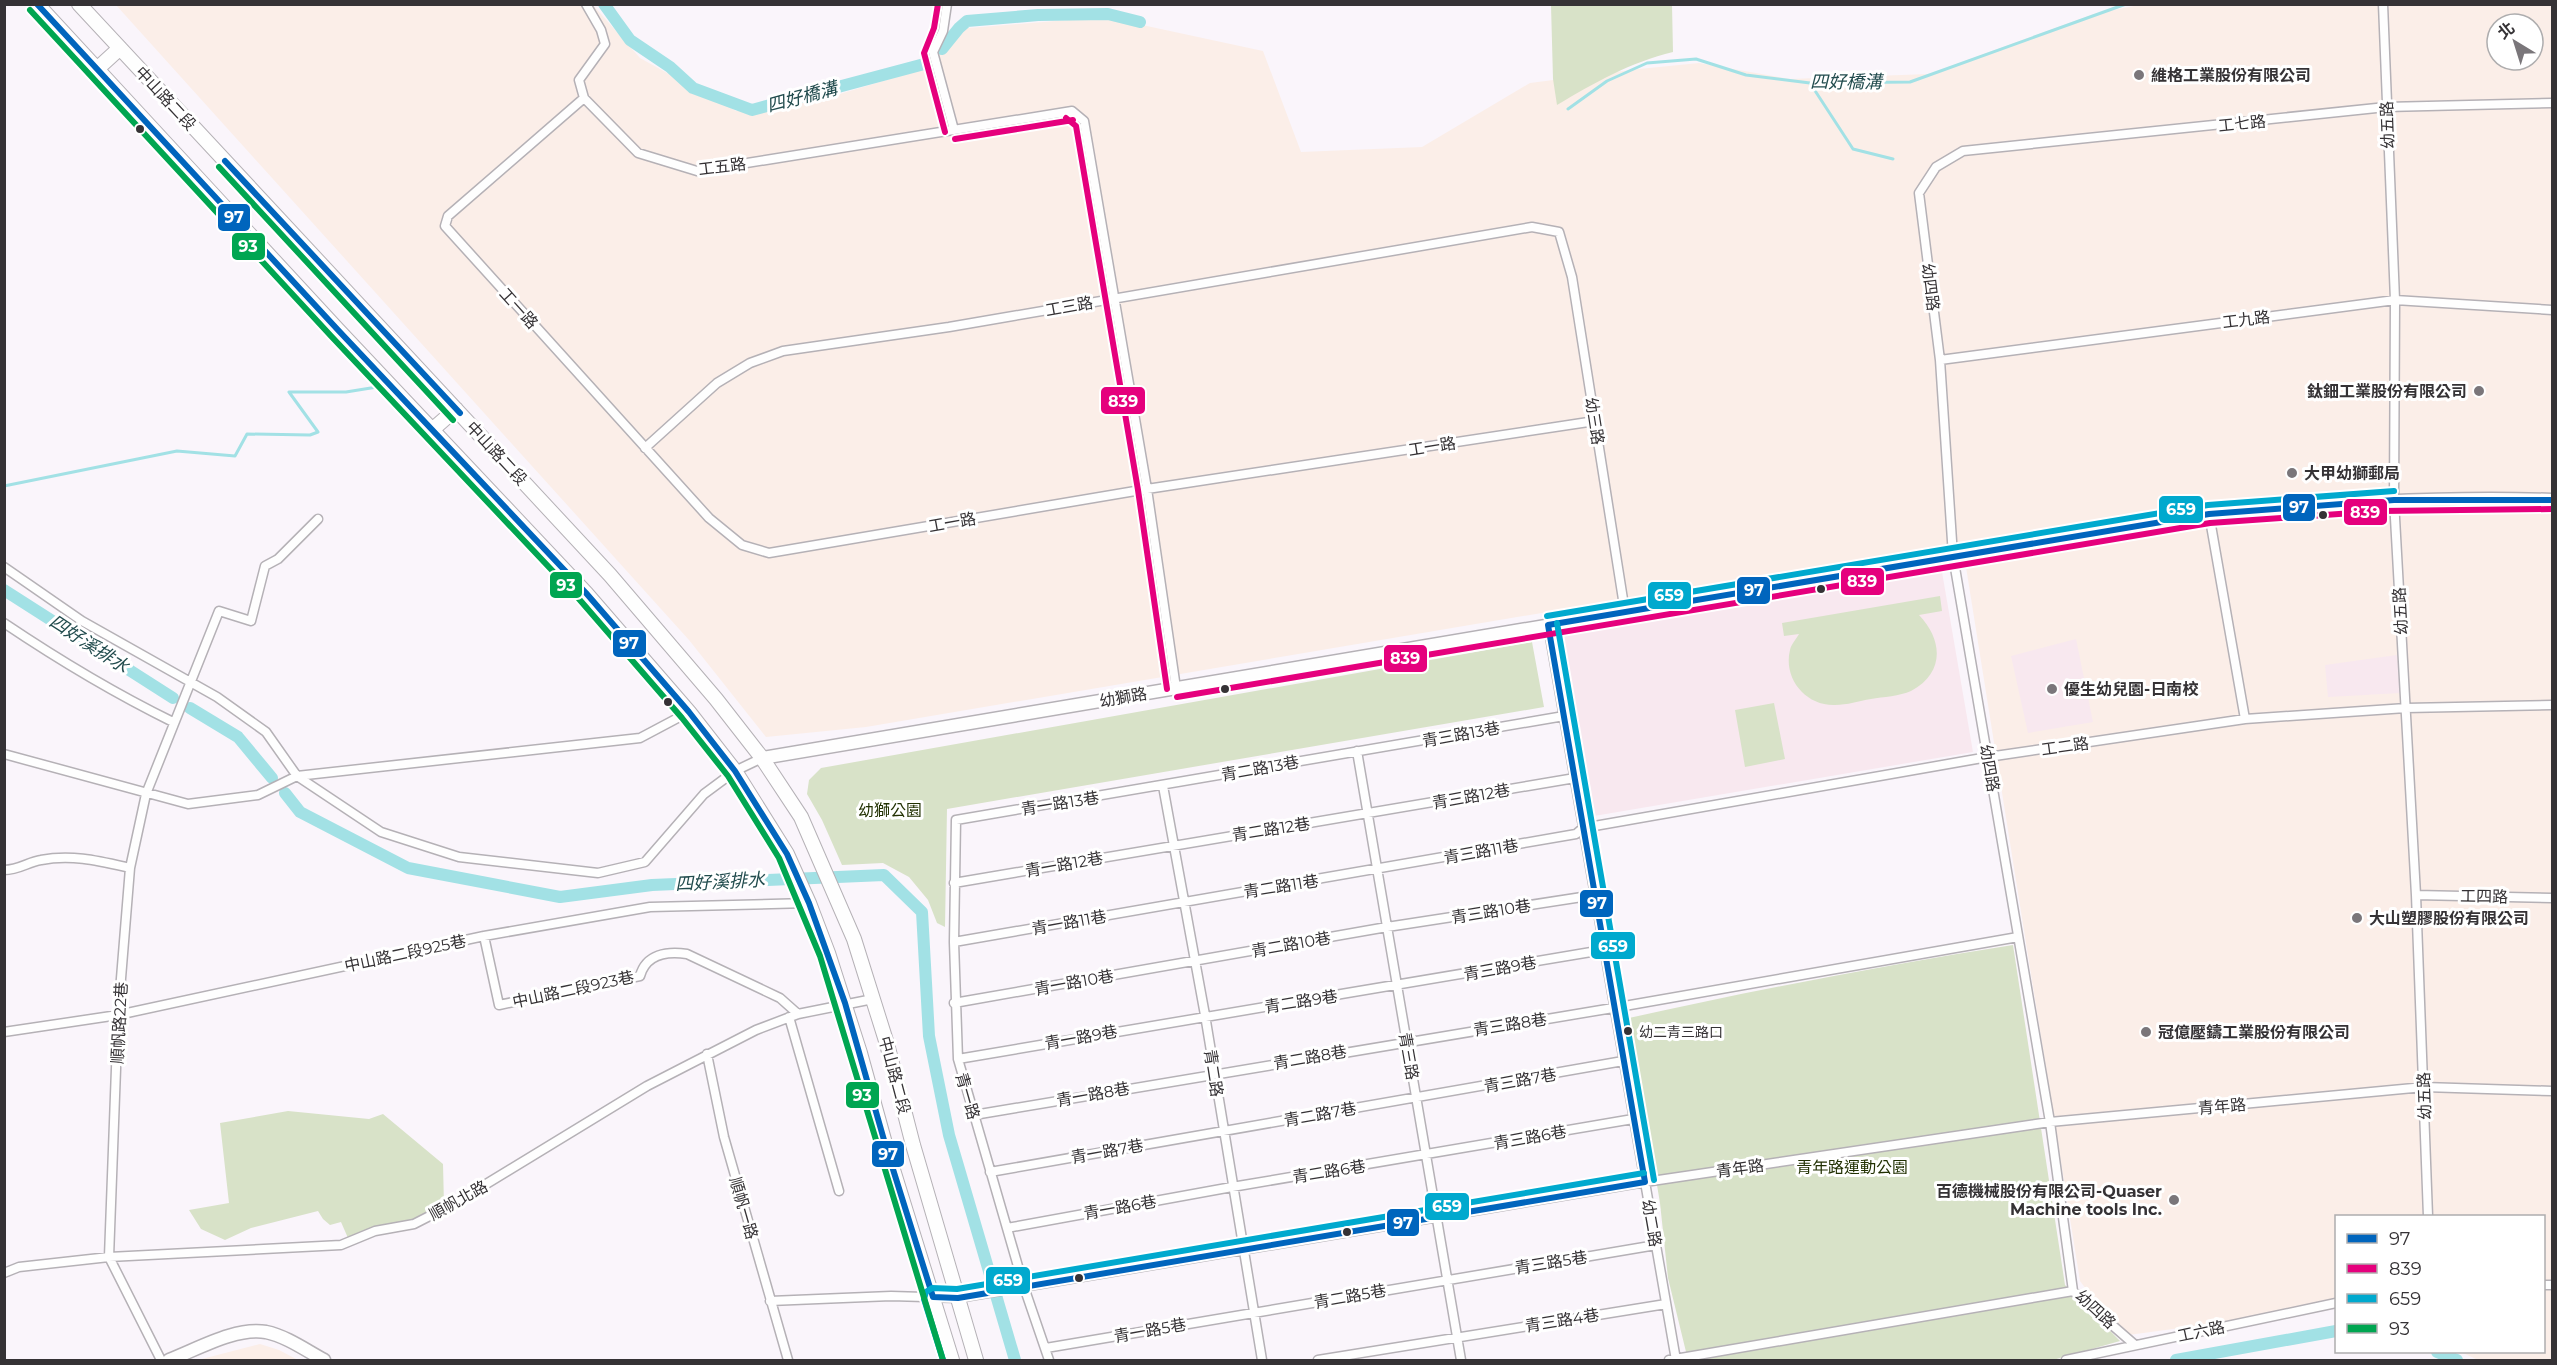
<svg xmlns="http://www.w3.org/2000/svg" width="2557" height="1365" font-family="Montserrat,'Noto Sans TC',sans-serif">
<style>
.industrial{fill:#fbeee8;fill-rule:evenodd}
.education{fill:#f8e8ef}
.green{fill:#d8e2c8}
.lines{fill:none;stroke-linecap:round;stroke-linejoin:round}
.stream{stroke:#a2e1e5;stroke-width:3}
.canal{stroke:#a2e1e5;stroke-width:12}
.street-casing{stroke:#b5b1b6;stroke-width:11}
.secondary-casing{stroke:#b5b1b6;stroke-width:15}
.primary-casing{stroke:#b5b1b6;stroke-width:16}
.street{stroke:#fefefe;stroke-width:8}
.secondary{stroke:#fefefe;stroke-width:12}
.primary{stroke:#fefefe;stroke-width:14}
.bus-1-casing{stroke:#fff;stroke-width:10}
.bus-2-casing{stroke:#fff;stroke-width:10}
.bus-3-casing{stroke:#fff;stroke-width:10}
.bus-4-casing{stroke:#fff;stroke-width:10}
.bus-1{stroke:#0065bd;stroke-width:6}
.bus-2{stroke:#e5007d;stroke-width:6}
.bus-3{stroke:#00a9ce;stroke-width:6}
.bus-4{stroke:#00a651;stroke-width:6}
.poi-dot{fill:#7a767a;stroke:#fff;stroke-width:2}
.bus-dot{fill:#353235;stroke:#fff;stroke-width:2}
.labels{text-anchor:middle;stroke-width:6;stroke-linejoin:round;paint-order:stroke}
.bus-label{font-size:14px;fill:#353235;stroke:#fff;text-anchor:start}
.poi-label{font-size:16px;font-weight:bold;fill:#353235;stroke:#fff;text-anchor:start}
.street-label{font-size:16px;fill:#353235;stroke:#fff}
.park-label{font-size:16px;fill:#223103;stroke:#fff}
.water-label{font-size:18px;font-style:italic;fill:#224c4e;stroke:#fff}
.line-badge{stroke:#fff;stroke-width:2}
.badge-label{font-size:16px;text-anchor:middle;font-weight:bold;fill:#fff}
</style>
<rect width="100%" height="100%" fill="#faf5fb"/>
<!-- industrial -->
<path class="industrial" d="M116,5H593L640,58L736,111L833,96L930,67L956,29L1105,17L1263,51L1301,152L1422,147L1530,83L1639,69L1699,63L1790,79L1929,74L2094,14L2139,5H2552V1360H2478L2461,1352H2544V1216H2336V1307L2121,1336L2080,1281L1962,542L866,727L766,737L689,640ZM2497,24H2533V60H2497Z
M260,1344L279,1350L298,1360H198Z"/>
<!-- education -->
<path class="education" d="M1942,572L1973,752L1594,816L1561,636Z
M2076,639L2093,722L2028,733L2011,656Z
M2397,655L2401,693L2328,697L2325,665Z"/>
<!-- green -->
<path class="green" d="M1551,5H1672L1673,52C1631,62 1594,83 1557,105L1553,79Z
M1940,596L1942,611L1919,615C1943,640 1945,673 1911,691C1900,696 1883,697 1871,699C1859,701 1847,705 1835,705C1805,706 1783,678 1790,650C1791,645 1796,639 1799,634L1784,636L1782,623Z
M1532,642L1544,707L947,809L945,927L937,923L928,900L909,877L883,863L842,865L822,820L807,794L809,780L821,768Z
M1774,703L1785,759L1745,767L1735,710Z
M2013,945L2065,1285L2120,1341L2053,1360H1688L1668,1278L1660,1203L1629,1018C1756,990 1884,965 2013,945Z
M288,1111L369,1119L383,1114L443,1164L444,1205L413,1220L395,1223L348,1238L341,1222L330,1225L323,1219L318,1211L251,1228L225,1240L201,1229L189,1210L229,1203L220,1123Z"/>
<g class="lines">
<!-- stream -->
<path class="stream" d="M1810,83L1853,149L1893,159
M1568,109L1607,81L1647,63L1696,59L1746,75L1810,83L1910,82L2126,4
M4,486L177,451L235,456L247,434L310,435L318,432L289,392H346L377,387"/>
<!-- canal -->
<path class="canal" d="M604,4L630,40L670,67L693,88L752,110L928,63
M942,49L959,28L967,21L1038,15L1108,14L1140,22
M4,590L173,698
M190,708L238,737L272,778
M285,793L300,812L408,868L560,897L652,885L884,875L922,912L929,1036L949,1135L1015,1360
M2437,1352L2457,1360
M2176,1360L2336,1331"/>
<!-- street casing -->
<g class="street-casing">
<path id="street" d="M947,4L943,31L933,52L954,130
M2383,4L2395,300L2394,500L2416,895L2428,1216
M584,98L579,80L605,44L601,30L586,4
M1940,360L2395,300L2552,310
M645,448L717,383L750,363L783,351L949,327L1532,227L1559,232L1572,277L1625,612
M2209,514L2245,719
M4,567L82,621L217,697L266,732L297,776L381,832L459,857L598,873L645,862L704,794L735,771L762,758
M4,623C59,660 114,693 173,722
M1548,625L1676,1360
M1176,688L1147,489L1084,121L1072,111L697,171L638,153L584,98L448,216L445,226L709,518L742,545L769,553L1147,489L1595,421
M1357,751L1461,1360
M4,754L188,804L258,795L297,776L640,738L689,712
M1163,786L1205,1015L1262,1360
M4,870C19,870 28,862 41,860C72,854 99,861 130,868
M954,883L1575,778
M2416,895L2552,898
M484,936L499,1005L640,976C646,954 667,951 687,954L780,998L798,1014
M954,942L1576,834L1583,828L1988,757L2245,719L2406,708L2552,705
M954,1003L1387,927L1595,895
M789,1017L839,1191
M4,1032L118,1015L484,936L650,907L809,903
M707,1054L724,1137L788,1360
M958,1059C1173,1021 1388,987 1603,950
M974,1115L1613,1008L2018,937
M990,1172L1623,1061
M1007,1228L1232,1187L1633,1119
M4,1273L19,1267L109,1257L341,1245L375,1231L414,1224L455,1203L647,1086L756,1030L798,1014L873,999
M2544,1285H2552
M770,1301L891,1296L958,1298L1645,1182L2050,1122L2424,1087L2552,1091
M2135,1345L2073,1291L2050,1122L1953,556L1940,360L1919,193L1936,167L1963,151L2386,107L2552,103
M1046,1348L1656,1245
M161,1360L109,1257L118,1015L130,868L146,794L219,611L251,621L265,566L278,559L318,519
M1049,1360L1024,1287L958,1059L954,942L956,820L1564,716
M1318,1360L1666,1304
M1669,1360L2073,1291
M2066,1360L2336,1303"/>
</g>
<!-- secondary casing -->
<g class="secondary-casing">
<path id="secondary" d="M762,758L2209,514C2323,504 2437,496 2552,500
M169,1360C198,1349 235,1327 266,1332C286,1336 307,1351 324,1360"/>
</g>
<!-- primary casing -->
<g class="primary-casing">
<path id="primary" d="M37,4L338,330L586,593L689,712L735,771L787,854L809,903L828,953L860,1053L886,1147L952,1360
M79,4L610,575L716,699L762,758L801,817L854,939L887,1044L913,1145L976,1360
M97,69L120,48
M432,430L456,409"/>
</g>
<!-- street -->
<use href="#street" class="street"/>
<!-- secondary -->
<use href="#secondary" class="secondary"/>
<!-- primary -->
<use href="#primary" class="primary"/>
<!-- bus-1 casing -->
<g class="bus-1-casing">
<path id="bus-1" d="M37,4L338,330L586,593L689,712L735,771L787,854L809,903L845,1003L886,1147L933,1297L958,1298L1645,1182
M225,161L460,413
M1548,625L2209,514L2394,500H2552
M1548,625L1645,1182"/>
</g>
<!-- bus-2 casing -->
<g class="bus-2-casing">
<path id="bus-2" d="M938,4L934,28L924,53L945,132
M1066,118L1076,126L1138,490L1167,689
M955,139L1073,120
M1177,697L2210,523L2381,511L2552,509"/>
</g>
<!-- bus-3 casing -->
<g class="bus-3-casing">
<path id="bus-3" d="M1547,616L2208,505L2394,491
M1557,623L1654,1180
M943,1360L924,1299L926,1292L932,1288L957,1289L1644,1173"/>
</g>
<!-- bus-4 casing -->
<g class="bus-4-casing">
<path id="bus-4" d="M30,10L331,336L579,599L682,718L728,776L779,858L820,956L943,1360
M219,167L453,420"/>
</g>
<!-- bus-1 -->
<use href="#bus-1" class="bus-1"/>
<!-- bus-2 -->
<use href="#bus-2" class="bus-2"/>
<!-- bus-3 -->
<use href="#bus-3" class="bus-3"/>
<!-- bus-4 -->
<use href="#bus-4" class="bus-4"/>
</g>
<!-- markers -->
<g class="poi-dot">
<circle cx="2139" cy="75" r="6"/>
<circle cx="2479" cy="391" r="6"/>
<circle cx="2292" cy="473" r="6"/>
<circle cx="2052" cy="689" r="6"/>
<circle cx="2357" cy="918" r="6"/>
<circle cx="2146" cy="1032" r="6"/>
<circle cx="2174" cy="1200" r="6"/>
</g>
<g class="bus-dot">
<circle cx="140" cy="129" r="5"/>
<circle cx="2323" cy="515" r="5"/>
<circle cx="1821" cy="589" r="5"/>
<circle cx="1225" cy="689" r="5"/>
<circle cx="668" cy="702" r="5"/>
<circle cx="1628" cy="1031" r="5"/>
<circle cx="1347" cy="1232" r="5"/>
<circle cx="1079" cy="1278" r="5"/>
</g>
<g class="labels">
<!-- bus labels -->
<g class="bus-label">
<text x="1639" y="1037">幼二青三路口</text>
</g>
<!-- poi labels -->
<g class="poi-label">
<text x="2151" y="81">維格工業股份有限公司</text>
<text x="2467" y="397" text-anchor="end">鈦鈿工業股份有限公司</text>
<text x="2304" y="479">大甲幼獅郵局</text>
<text x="2064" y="695">優生幼兒園-日南校</text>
<text x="2369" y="924">大山塑膠股份有限公司</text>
<text x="2158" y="1038">冠億壓鑄工業股份有限公司</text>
<text x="2162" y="1197" text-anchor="end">百德機械股份有限公司-Quaser<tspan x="2162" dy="18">Machine tools Inc.</tspan></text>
</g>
<!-- street labels -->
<g class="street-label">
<text transform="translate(166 98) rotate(47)" y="6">中山路二段</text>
<text transform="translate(2242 123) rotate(-6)" y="6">工七路</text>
<text transform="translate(2387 125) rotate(-92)" y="6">幼五路</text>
<text transform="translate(722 166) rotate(-7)" y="6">工五路</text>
<text transform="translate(1931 287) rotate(83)" y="6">幼四路</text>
<text transform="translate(1069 306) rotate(-10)" y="6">工三路</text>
<text transform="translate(519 308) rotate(48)" y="6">工一路</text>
<text transform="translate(2246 319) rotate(-7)" y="6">工九路</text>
<text transform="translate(1595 421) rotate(81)" y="6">幼三路</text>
<text transform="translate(1432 446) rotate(-9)" y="6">工一路</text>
<text transform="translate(497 453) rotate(47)" y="6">中山路二段</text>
<text transform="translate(952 522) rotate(-10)" y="6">工一路</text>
<text transform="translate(2400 611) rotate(-93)" y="6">幼五路</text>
<text transform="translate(1123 697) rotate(-10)" y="6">幼獅路</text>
<text transform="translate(1461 734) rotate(-10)" y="6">青三路13巷</text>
<text transform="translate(2065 746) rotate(-8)" y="6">工二路</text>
<text transform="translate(1260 768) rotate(-10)" y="6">青二路13巷</text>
<text transform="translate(1990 768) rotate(80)" y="6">幼四路</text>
<text transform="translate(1471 796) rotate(-10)" y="6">青三路12巷</text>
<text transform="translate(1060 803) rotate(-9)" y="6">青一路13巷</text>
<text transform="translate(1271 829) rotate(-9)" y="6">青二路12巷</text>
<text transform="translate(1481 851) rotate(-10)" y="6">青三路11巷</text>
<text transform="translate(1064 864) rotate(-10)" y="6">青一路12巷</text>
<text transform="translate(1281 886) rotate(-9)" y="6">青二路11巷</text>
<text transform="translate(2484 896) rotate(1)" y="6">工四路</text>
<text transform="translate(1491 911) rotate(-9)" y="6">青三路10巷</text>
<text transform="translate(1069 922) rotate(-10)" y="6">青一路11巷</text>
<text transform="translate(1291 944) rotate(-10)" y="6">青二路10巷</text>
<text transform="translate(405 953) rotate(-12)" y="6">中山路二段925巷</text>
<text transform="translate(1500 968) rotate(-10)" y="6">青三路9巷</text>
<text transform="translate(1074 982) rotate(-10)" y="6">青一路10巷</text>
<text transform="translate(573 989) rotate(-12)" y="6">中山路二段923巷</text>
<text transform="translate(1301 1001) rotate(-9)" y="6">青二路9巷</text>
<text transform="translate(119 1023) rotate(-87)" y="6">順帆路22巷</text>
<text transform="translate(1510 1024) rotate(-9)" y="6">青三路8巷</text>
<text transform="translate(1081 1037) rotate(-10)" y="6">青一路9巷</text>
<text transform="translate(1409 1056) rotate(80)" y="6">青三路</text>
<text transform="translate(1310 1057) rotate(-10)" y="6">青二路8巷</text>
<text transform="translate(1214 1073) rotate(81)" y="6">青二路</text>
<text transform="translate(895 1075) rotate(75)" y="6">中山路二段</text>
<text transform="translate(1520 1080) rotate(-10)" y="6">青三路7巷</text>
<text transform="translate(1093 1094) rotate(-10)" y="6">青一路8巷</text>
<text transform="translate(968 1096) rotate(74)" y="6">青一路</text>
<text transform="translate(2424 1096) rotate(-92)" y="6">幼五路</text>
<text transform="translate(2222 1106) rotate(-5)" y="6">青年路</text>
<text transform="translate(1320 1114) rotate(-10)" y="6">青二路7巷</text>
<text transform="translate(1530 1137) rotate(-10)" y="6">青三路6巷</text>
<text transform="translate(1107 1151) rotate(-10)" y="6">青一路7巷</text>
<text transform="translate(1740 1168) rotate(-8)" y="6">青年路</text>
<text transform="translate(1329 1171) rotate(-9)" y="6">青二路6巷</text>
<text transform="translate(458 1200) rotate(-29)" y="6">順帆北路</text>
<text transform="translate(1120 1207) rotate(-10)" y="6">青一路6巷</text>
<text transform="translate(744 1208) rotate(74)" y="6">順帆一路</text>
<text transform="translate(1652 1223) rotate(80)" y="6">幼二路</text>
<text transform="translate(1551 1262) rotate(-9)" y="6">青三路5巷</text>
<text transform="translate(1350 1296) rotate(-10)" y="6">青二路5巷</text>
<text transform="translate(2096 1309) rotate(43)" y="6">幼四路</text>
<text transform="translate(1562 1320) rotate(-9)" y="6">青三路4巷</text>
<text transform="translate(1150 1330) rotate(-10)" y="6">青一路5巷</text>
<text transform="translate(2201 1331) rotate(-12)" y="6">工六路</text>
</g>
<!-- park labels -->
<g class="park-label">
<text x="890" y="816">幼獅公園</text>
<text x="1852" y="1173">青年路運動公園</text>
</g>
<!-- water labels -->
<g class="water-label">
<text x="1846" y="88">四好橋溝</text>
<text transform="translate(802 97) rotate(-15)" y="6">四好橋溝</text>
<text transform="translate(89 644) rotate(33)" y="6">四好溪排水</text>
<text transform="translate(720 882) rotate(-3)" y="6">四好溪排水</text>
</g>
</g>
<g class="line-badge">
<rect x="217" y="203" width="34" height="29" rx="6" fill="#0065bd"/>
<rect x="231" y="232" width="35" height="29" rx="6" fill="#00a651"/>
<rect x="1100" y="386" width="46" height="29" rx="6" fill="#e5007d"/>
<rect x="2282" y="493" width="34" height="29" rx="6" fill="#0065bd"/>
<rect x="2158" y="495" width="46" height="29" rx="6" fill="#00a9ce"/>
<rect x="2343" y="498" width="45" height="28" rx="6" fill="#e5007d"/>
<rect x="1840" y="567" width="45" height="29" rx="6" fill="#e5007d"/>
<rect x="549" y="571" width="34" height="28" rx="6" fill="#00a651"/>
<rect x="1736" y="576" width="35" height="29" rx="6" fill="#0065bd"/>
<rect x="1647" y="581" width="45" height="29" rx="6" fill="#00a9ce"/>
<rect x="612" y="629" width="35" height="29" rx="6" fill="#0065bd"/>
<rect x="1383" y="644" width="45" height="29" rx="6" fill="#e5007d"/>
<rect x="1579" y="889" width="35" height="29" rx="6" fill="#0065bd"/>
<rect x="1590" y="931" width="46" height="29" rx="6" fill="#00a9ce"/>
<rect x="845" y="1081" width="35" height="28" rx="6" fill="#00a651"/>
<rect x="871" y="1140" width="34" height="28" rx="6" fill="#0065bd"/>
<rect x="1424" y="1192" width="46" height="29" rx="6" fill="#00a9ce"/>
<rect x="1386" y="1208" width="34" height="29" rx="6" fill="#0065bd"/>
<rect x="985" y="1266" width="46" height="29" rx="6" fill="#00a9ce"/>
</g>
<g class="badge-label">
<text x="234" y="223">97</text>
<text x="248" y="252">93</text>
<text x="1123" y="407">839</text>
<text x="2299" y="513">97</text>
<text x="2181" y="515">659</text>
<text x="2365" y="518">839</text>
<text x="1862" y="587">839</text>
<text x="566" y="591">93</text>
<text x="1754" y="596">97</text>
<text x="1669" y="601">659</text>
<text x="629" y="649">97</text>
<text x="1405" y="664">839</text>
<text x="1597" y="909">97</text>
<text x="1613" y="952">659</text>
<text x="862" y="1101">93</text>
<text x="888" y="1160">97</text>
<text x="1447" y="1212">659</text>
<text x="1403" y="1229">97</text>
<text x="1008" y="1286">659</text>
</g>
<!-- border -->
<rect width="2557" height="1365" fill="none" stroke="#353235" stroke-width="12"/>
<!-- legend -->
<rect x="2335" y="1215" width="210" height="138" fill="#ffffff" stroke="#aeadae" stroke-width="1.5"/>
<rect x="2347" y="1234" width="30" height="9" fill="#0065bd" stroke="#aeadae" stroke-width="1.5"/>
<text x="2389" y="1245" font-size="18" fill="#353235">97</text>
<rect x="2347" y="1264" width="30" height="9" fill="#e5007d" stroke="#aeadae" stroke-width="1.5"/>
<text x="2389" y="1275" font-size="18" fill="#353235">839</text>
<rect x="2347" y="1294" width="30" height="9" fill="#00a9ce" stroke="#aeadae" stroke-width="1.5"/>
<text x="2389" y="1305" font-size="18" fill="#353235">659</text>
<rect x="2347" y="1324" width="30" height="9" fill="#00a651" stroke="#aeadae" stroke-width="1.5"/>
<text x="2389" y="1335" font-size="18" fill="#353235">93</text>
<!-- north arrow -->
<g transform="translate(2515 42) rotate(322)"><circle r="28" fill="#ffffff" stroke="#aeadae" stroke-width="1.5"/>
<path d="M0-4.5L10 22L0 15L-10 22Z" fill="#7a767a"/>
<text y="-9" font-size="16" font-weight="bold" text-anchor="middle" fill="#353235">北</text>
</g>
</svg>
